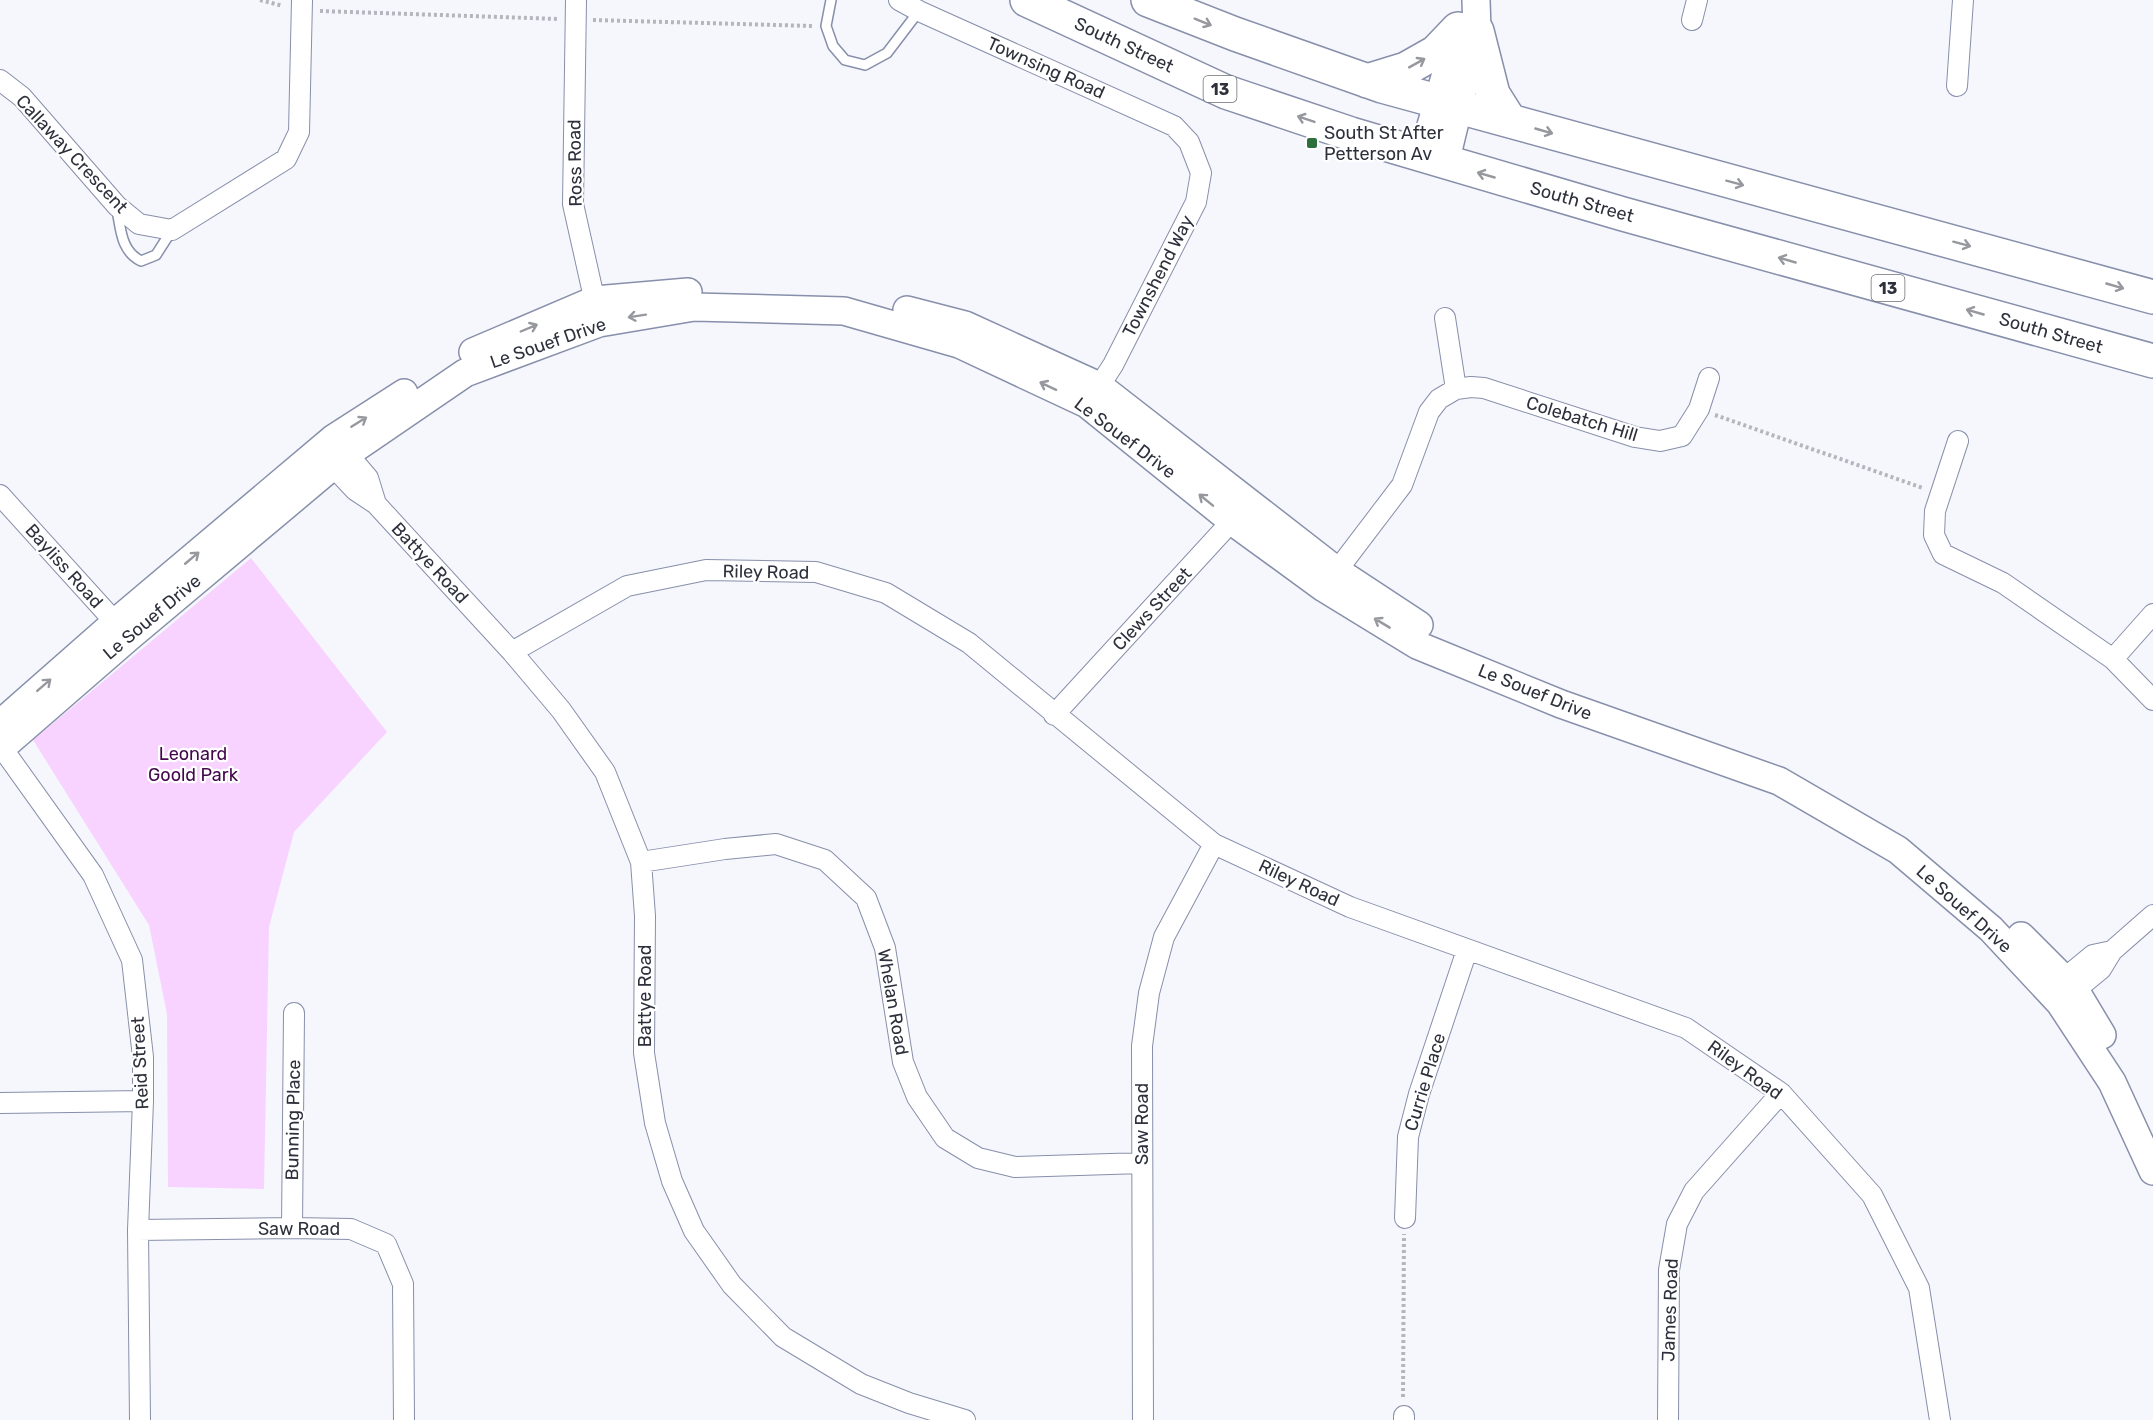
<svg xmlns="http://www.w3.org/2000/svg" width="2153" height="1420" font-family="Rubik,sans-serif">
<style>
.green{fill:#f9d3ff}
.lines{fill:none;stroke-linecap:round;stroke-linejoin:round}
.lane-casing{stroke:#878faa;stroke-width:12}
.street-casing{stroke:#878faa;stroke-width:22}
.secondary-casing{stroke:#878faa;stroke-width:30}
.highway-casing{stroke:#878faa;stroke-width:36}
.path{stroke:#b4b6be;stroke-width:4;stroke-dasharray:3 3;stroke-linecap:butt}
.lane{stroke:#fff;stroke-width:9}
.street{stroke:#fff;stroke-width:20}
.secondary{stroke:#fff;stroke-width:27}
.highway{stroke:#fff;stroke-width:33}
.oneway{stroke:#96989e}
.poi-dot{fill:#2c713c;stroke:#fff;stroke-width:2}
.labels{text-anchor:middle;stroke-width:4.5;stroke-linejoin:round;paint-order:stroke}
.shield{fill:#fff;stroke:#6d6f76;stroke-width:1.5}
.shield-label{font-size:16px;font-weight:bold;fill:#2e313c}
.street-label{font-size:18px;fill:#2e313c;stroke:#fff}
.poi-label{font-size:18px;fill:#2e313c;stroke:#fff;text-anchor:start}
.park-label{font-size:18px;fill:#43084c;stroke:#fff}
</style>
<rect width="100%" height="100%" fill="#f5f7fd"/>
<!-- green -->
<path class="green" d="M251,558L387,732L294,832L269,927L264,1189L168,1187L167,1014L149,925L33,740Z"/>
<g class="lines">
<!-- lane casing -->
<g class="lane-casing">
<path id="lane" d="M831,0L826,26L833,46L845,60L865,65L887,53L919,11
M117,210C121,230 121,251 141,261L156,255L172,230"/>
</g>
<!-- street casing -->
<g class="street-casing">
<path id="street" d="M576,0L573,204L597,311
M899,0L919,11L1174,126L1189,142L1201,173L1196,202L1113,365L1092,397
M1692,20L1697,0
M0,80L22,97L117,206L139,224L172,230L286,159L299,132L302,0
M1957,86L1963,0
M1456,389L1471,387L1484,388L1635,437L1660,441L1682,436L1699,409L1709,378
M1958,441L1935,511L1934,535L1943,554L2003,583L2113,659L2153,700
M339,444L368,478L376,504
M325,458L355,490L376,504L512,652L561,710L605,772L641,862L645,916L644,1053L655,1123L672,1181L694,1231L732,1285L783,1337L861,1384L909,1403L965,1420
M0,495L125,633
M1329,581L1402,485L1429,412L1439,399L1456,389L1445,318
M512,652L627,586L706,570L816,572L886,593L969,643L1214,844L1350,907L1686,1028L1781,1093L1872,1195L1919,1288L1940,1420
M2113,659L2153,614
M1054,715L1241,511
M0,745L93,875L132,960L143,1057V1101L138,1230L140,1420
M641,862L725,849L776,844L825,860L866,898L885,948L903,1062L917,1097L945,1138L978,1158L1015,1167L1142,1163
M2054,987L2093,955L2112,951
M2067,997L2101,969L2112,951L2153,915
M0,1103L143,1101
M1405,1218L1408,1137L1419,1094L1467,950
M292,1228L294,1013
M138,1230L292,1228L351,1229L386,1244L403,1284L404,1420
M1143,1420L1142,1046L1149,993L1164,937L1214,844
M1404,1420V1416
M1668,1420L1669,1270L1677,1224L1694,1191L1781,1093"/>
</g>
<!-- secondary casing -->
<g class="secondary-casing">
<path id="secondary" d="M1422,157L1459,28
M1445,163L1477,31L1476,0
M907,310L965,325L1099,386L1337,571L1419,625
M473,352L595,300L688,292
M0,724L116,622L334,438L404,393
M0,749L129,637L348,453L465,373L599,323L694,307L844,311L959,344L1087,404L1232,521L1324,588L1417,645L1561,704L1779,781L1898,850L1991,929L2060,1003L2112,1082L2153,1171
M2021,936L2075,990L2102,1035"/>
</g>
<!-- highway casing -->
<g class="highway-casing">
<path id="highway" d="M1027,0L1226,92L1351,134L1623,214L2153,361
M1148,0L1235,34L1382,86L2153,297
M1477,31L1493,94L1510,121
M1367,81L1406,69L1436,52L1458,29"/>
</g>
<!-- path -->
<path class="path" d="M260,0L283,6
M320,11L559,19
M593,20L813,26
M1715,415L1923,488
M1403,1397L1404,1234"/>
<!-- lane -->
<use href="#lane" class="lane"/>
<!-- street -->
<use href="#street" class="street"/>
<!-- secondary -->
<use href="#secondary" class="secondary"/>
<!-- highway -->
<use href="#highway" class="highway"/>
</g>
<!-- one-way arrows -->
<defs><path id="oneway-shaft" d="M-6 0H5M1.5-3L5.5 0L1.5 3" fill="none" stroke-width="1.6" stroke-linecap="round" stroke-linejoin="round" transform="scale(1.5)"/></defs>
<g class="oneway">
<use href="#oneway-shaft" transform="translate(1203 22) rotate(22)"/>
<use href="#oneway-shaft" transform="translate(1417 63) rotate(-29)"/>
<use href="#oneway-shaft" transform="translate(1306 119) rotate(-161)"/>
<use href="#oneway-shaft" transform="translate(1544 131) rotate(16)"/>
<use href="#oneway-shaft" transform="translate(1486 175) rotate(-164)"/>
<use href="#oneway-shaft" transform="translate(1735 183) rotate(15)"/>
<use href="#oneway-shaft" transform="translate(1962 244) rotate(15)"/>
<use href="#oneway-shaft" transform="translate(1787 260) rotate(-164)"/>
<use href="#oneway-shaft" transform="translate(2115 286) rotate(16)"/>
<use href="#oneway-shaft" transform="translate(1975 312) rotate(-164)"/>
<use href="#oneway-shaft" transform="translate(637 316) rotate(171)"/>
<use href="#oneway-shaft" transform="translate(529 328) rotate(-23)"/>
<use href="#oneway-shaft" transform="translate(1048 386) rotate(-155)"/>
<use href="#oneway-shaft" transform="translate(359 422) rotate(-32)"/>
<use href="#oneway-shaft" transform="translate(1206 500) rotate(-141)"/>
<use href="#oneway-shaft" transform="translate(192 558) rotate(-40)"/>
<use href="#oneway-shaft" transform="translate(1382 623) rotate(-149)"/>
<use href="#oneway-shaft" transform="translate(44 685) rotate(-41)"/>
</g>
<!-- markers -->
<rect class="poi-dot" x="1306" y="137" width="12" height="12" rx="3"/>
<g class="labels">
<!-- shield labels -->
<g class="shield">
<rect x="1203.5" y="76" width="33" height="26" rx="4.5"/>
<rect x="1871.5" y="275" width="33" height="26" rx="4.5"/>
</g>
<g class="shield-label">
<text x="1220" y="95">13</text>
<text x="1888" y="294">13</text>
</g>
<!-- street labels -->
<g class="street-label">
<text transform="translate(1124 45) rotate(25)" y="6">South Street</text>
<text transform="translate(1046 68) rotate(24)" y="6">Townsing Road</text>
<text transform="translate(72 154) rotate(47)" y="6">Callaway Crescent</text>
<text transform="translate(575 163) rotate(-91)" y="6">Ross Road</text>
<text transform="translate(1582 202) rotate(16)" y="6">South Street</text>
<text transform="translate(1158 276) rotate(-63)" y="6">Townshend Way</text>
<text transform="translate(2051 333) rotate(16)" y="6">South Street</text>
<text transform="translate(548 343) rotate(-19)" y="6">Le Souef Drive</text>
<text transform="translate(1582 419) rotate(17)" y="6">Colebatch Hill</text>
<text transform="translate(1125 438) rotate(37)" y="6">Le Souef Drive</text>
<text transform="translate(430 563) rotate(47)" y="6">Battye Road</text>
<text transform="translate(64 566) rotate(48)" y="6">Bayliss Road</text>
<text transform="translate(766 572) rotate(1)" y="6">Riley Road</text>
<text transform="translate(1152 609) rotate(-47)" y="6">Clews Street</text>
<text transform="translate(152 617) rotate(-40)" y="6">Le Souef Drive</text>
<text transform="translate(1535 692) rotate(22)" y="6">Le Souef Drive</text>
<text transform="translate(1299 883) rotate(25)" y="6">Riley Road</text>
<text transform="translate(1964 909) rotate(42)" y="6">Le Souef Drive</text>
<text transform="translate(645 996) rotate(-90)" y="6">Battye Road</text>
<text transform="translate(893 1002) rotate(80)" y="6">Whelan Road</text>
<text transform="translate(140 1063) rotate(-93)" y="6">Reid Street</text>
<text transform="translate(1745 1070) rotate(36)" y="6">Riley Road</text>
<text transform="translate(1425 1082) rotate(-73)" y="6">Currie Place</text>
<text transform="translate(293 1120) rotate(-89)" y="6">Bunning Place</text>
<text transform="translate(1142 1124) rotate(-90)" y="6">Saw Road</text>
<text x="299" y="1235">Saw Road</text>
<text transform="translate(1670 1310) rotate(-88)" y="6">James Road</text>
</g>
<!-- poi labels -->
<g class="poi-label">
<text x="1324" y="139">South St After<tspan x="1324" dy="21">Petterson Av</tspan></text>
</g>
<!-- park labels -->
<g class="park-label">
<text x="193" y="760">Leonard<tspan x="193" dy="21">Goold Park</tspan></text>
</g>
</g>
</svg>
